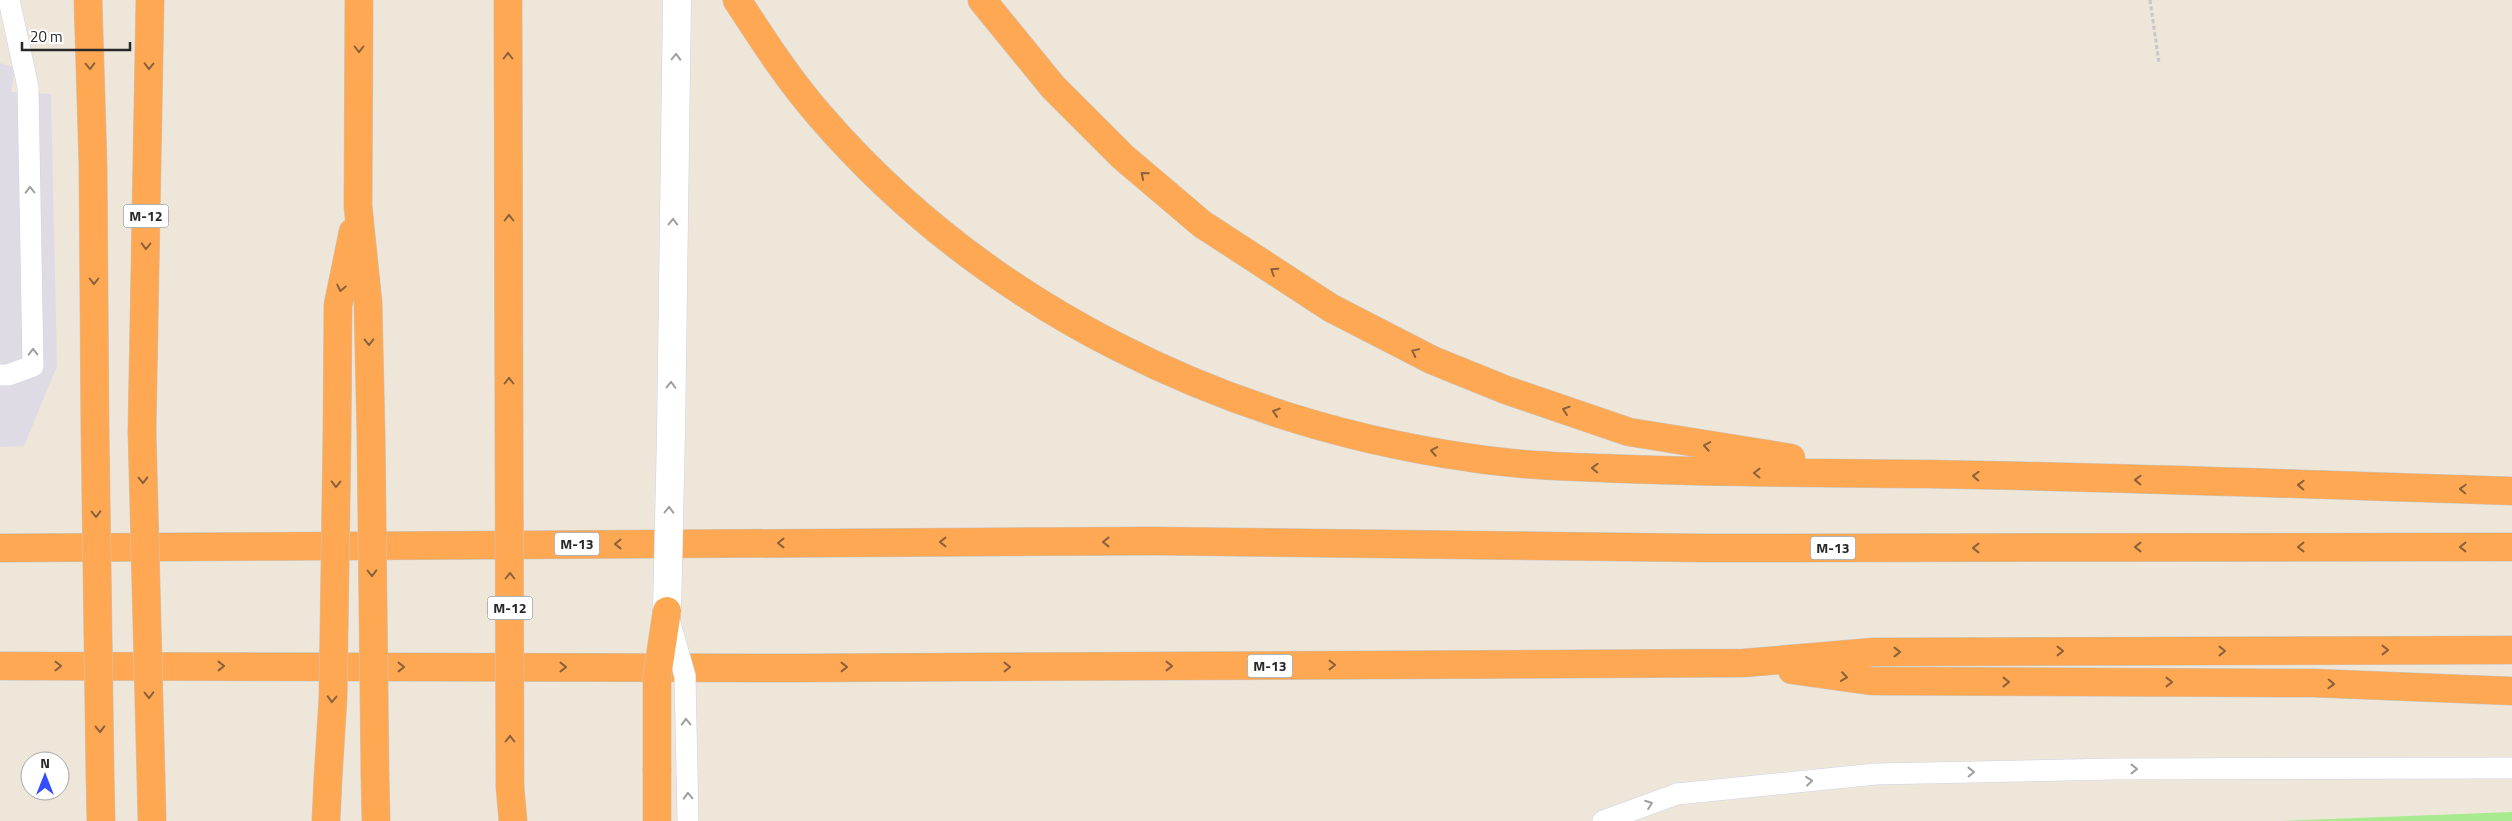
<svg xmlns="http://www.w3.org/2000/svg" width="2512" height="821" font-family="'Titillium Web',sans-serif">
<style>
.industrial{fill:#dedbe5}
.green{fill:#a8eb8f}
.lines{fill:none;stroke-linecap:round;stroke-linejoin:round}
.service-casing{stroke:#ced1e4;stroke-width:22}
.tertiary-casing{stroke:#ced1e4;stroke-width:29}
.motorway-casing{stroke:#c7c7c7;stroke-width:29}
.path{stroke:#c7c7c7;stroke-width:3;stroke-dasharray:4 2.5;stroke-linecap:butt}
.service{stroke:#fff;stroke-width:21}
.tertiary{stroke:#fff;stroke-width:28}
.motorway{stroke:#ffa853;stroke-width:28}
.service-bridge-casing{stroke:#ced1e4;stroke-width:22;stroke-linecap:butt}
.tertiary-bridge-casing{stroke:#ced1e4;stroke-width:29;stroke-linecap:butt}
.motorway-bridge-casing{stroke:#c7c7c7;stroke-width:29;stroke-linecap:butt}
.service-bridge{stroke:#fff;stroke-width:21}
.tertiary-bridge{stroke:#fff;stroke-width:28}
.motorway-bridge{stroke:#ffa853;stroke-width:28}
.oneway{stroke:#89623c}
.oneway2{stroke:#9f9f9f}
.labels{text-anchor:middle;stroke-width:5;stroke-linejoin:round;paint-order:stroke}
.shield{fill:#fff;stroke:#696969;stroke-width:1}
.shield-label{font-size:14px;font-weight:bold;fill:#292929}
</style>
<rect width="100%" height="100%" fill="#ede6d9"/>
<!-- industrial -->
<path class="industrial" d="M0,63L15,68L11,92L51,94L57,366L24,446L0,447Z"/>
<!-- green -->
<path class="green" d="M2512,812V821H2282Z"/>
<g class="lines">
<!-- service casing -->
<g class="service-casing">
<path id="service" d="M0,375H8L33,366L28,87L9,0
M687,771L688,821
M1603,821L1677,794L1876,774L2114,769L2512,768"/>
</g>
<!-- tertiary casing -->
<g class="tertiary-casing">
<path id="tertiary" d="M671,433L677,0"/>
</g>
<!-- motorway casing -->
<g class="motorway-casing">
<path id="motorway" d="M88,0L93,165L95,430
M359,0L358,206L368,303L371,436
M508,0L509,429
M737,0C763,40 790,82 822,118C987,308 1225,423 1472,458C1523,466 1575,467 1627,469C1727,473 1828,473 1928,474C2123,477 2318,485 2512,491
M982,0L1053,87L1123,157L1202,224L1331,308L1432,360L1506,390L1629,432L1791,458
M142,431L150,0
M337,435L338,305L353,232
M0,548L1154,541L1705,548L2512,547
M0,666L795,668L1744,663L1873,652L2512,650
M1792,670L1871,681L2313,683L2512,691
M657,771V821
M100,774L101,821
M375,775L376,821
M151,778L152,821
M510,787L513,821
M326,821L328,778"/>
</g>
<!-- path -->
<path class="path" d="M2150,0L2159,63"/>
<!-- service -->
<use href="#service" class="service"/>
<!-- tertiary -->
<use href="#tertiary" class="tertiary"/>
<!-- motorway -->
<use href="#motorway" class="motorway"/>
<!-- service-bridge casing -->
<g class="service-bridge-casing">
<path id="service-bridge" d="M668,616L685,676L687,771"/>
</g>
<!-- tertiary-bridge casing -->
<g class="tertiary-bridge-casing">
<path id="tertiary-bridge" d="M667,611L671,433"/>
</g>
<!-- motorway-bridge casing -->
<g class="motorway-bridge-casing">
<path id="motorway-bridge" d="M509,429L510,787
M95,430L100,774
M142,431L151,778
M371,436L375,775
M657,771V677L667,611
M328,778L333,698L337,435"/>
</g>
<!-- service-bridge -->
<use href="#service-bridge" class="service-bridge"/>
<!-- tertiary-bridge -->
<use href="#tertiary-bridge" class="tertiary-bridge"/>
<!-- motorway-bridge -->
<use href="#motorway-bridge" class="motorway-bridge"/>
</g>
<!-- one-way arrows -->
<defs><path id="oneway-chevron" d="M-2-3.5L2.5 0L-2 3.5" fill="none" stroke-width="1.6" stroke-linecap="round" stroke-linejoin="round" transform="scale(1.25)"/></defs>
<g class="oneway">
<use href="#oneway-chevron" transform="translate(359 49) rotate(90)"/>
<use href="#oneway-chevron" transform="translate(508 56) rotate(-90)"/>
<use href="#oneway-chevron" transform="translate(90 66) rotate(88)"/>
<use href="#oneway-chevron" transform="translate(149 66) rotate(91)"/>
<use href="#oneway-chevron" transform="translate(1144 175) rotate(-140)"/>
<use href="#oneway-chevron" transform="translate(509 218) rotate(-90)"/>
<use href="#oneway-chevron" transform="translate(146 246) rotate(91)"/>
<use href="#oneway-chevron" transform="translate(1274 271) rotate(-147)"/>
<use href="#oneway-chevron" transform="translate(94 281) rotate(90)"/>
<use href="#oneway-chevron" transform="translate(341 288) rotate(102)"/>
<use href="#oneway-chevron" transform="translate(369 342) rotate(89)"/>
<use href="#oneway-chevron" transform="translate(1415 352) rotate(-154)"/>
<use href="#oneway-chevron" transform="translate(509 381) rotate(-90)"/>
<use href="#oneway-chevron" transform="translate(1566 410) rotate(-161)"/>
<use href="#oneway-chevron" transform="translate(1276 412) rotate(-162)"/>
<use href="#oneway-chevron" transform="translate(1707 446) rotate(-170)"/>
<use href="#oneway-chevron" transform="translate(1434 451) rotate(-170)"/>
<use href="#oneway-chevron" transform="translate(1595 468) rotate(-178)"/>
<use href="#oneway-chevron" transform="translate(1757 473) rotate(-179)"/>
<use href="#oneway-chevron" transform="translate(1976 476) rotate(-178)"/>
<use href="#oneway-chevron" transform="translate(143 480) rotate(89)"/>
<use href="#oneway-chevron" transform="translate(2138 480) rotate(-178)"/>
<use href="#oneway-chevron" transform="translate(336 484) rotate(91)"/>
<use href="#oneway-chevron" transform="translate(2301 485) rotate(-178)"/>
<use href="#oneway-chevron" transform="translate(2463 489) rotate(-178)"/>
<use href="#oneway-chevron" transform="translate(96 514) rotate(89)"/>
<use href="#oneway-chevron" transform="translate(943 542) rotate(180)"/>
<use href="#oneway-chevron" transform="translate(1106 542) rotate(180)"/>
<use href="#oneway-chevron" transform="translate(781 543) rotate(180)"/>
<use href="#oneway-chevron" transform="translate(618 544) rotate(180)"/>
<use href="#oneway-chevron" transform="translate(2138 547) rotate(180)"/>
<use href="#oneway-chevron" transform="translate(2301 547) rotate(180)"/>
<use href="#oneway-chevron" transform="translate(2463 547) rotate(180)"/>
<use href="#oneway-chevron" transform="translate(1976 548) rotate(180)"/>
<use href="#oneway-chevron" transform="translate(372 573) rotate(89)"/>
<use href="#oneway-chevron" transform="translate(510 576) rotate(-90)"/>
<use href="#oneway-chevron" transform="translate(2385 650)"/>
<use href="#oneway-chevron" transform="translate(2060 651)"/>
<use href="#oneway-chevron" transform="translate(2222 651)"/>
<use href="#oneway-chevron" transform="translate(1897 652)"/>
<use href="#oneway-chevron" transform="translate(1332 665)"/>
<use href="#oneway-chevron" transform="translate(58 666)"/>
<use href="#oneway-chevron" transform="translate(221 666)"/>
<use href="#oneway-chevron" transform="translate(1169 666)"/>
<use href="#oneway-chevron" transform="translate(401 667)"/>
<use href="#oneway-chevron" transform="translate(563 667)"/>
<use href="#oneway-chevron" transform="translate(844 667)"/>
<use href="#oneway-chevron" transform="translate(1007 667)"/>
<use href="#oneway-chevron" transform="translate(1844 677) rotate(8)"/>
<use href="#oneway-chevron" transform="translate(2006 682)"/>
<use href="#oneway-chevron" transform="translate(2169 682)"/>
<use href="#oneway-chevron" transform="translate(2331 684) rotate(2)"/>
<use href="#oneway-chevron" transform="translate(149 695) rotate(89)"/>
<use href="#oneway-chevron" transform="translate(332 699) rotate(92)"/>
<use href="#oneway-chevron" transform="translate(100 729) rotate(89)"/>
<use href="#oneway-chevron" transform="translate(510 739) rotate(-90)"/>
</g>
<g class="oneway2">
<use href="#oneway-chevron" transform="translate(676 57) rotate(-88)"/>
<use href="#oneway-chevron" transform="translate(30 190) rotate(-91)"/>
<use href="#oneway-chevron" transform="translate(673 222) rotate(-89)"/>
<use href="#oneway-chevron" transform="translate(33 352) rotate(-91)"/>
<use href="#oneway-chevron" transform="translate(671 385) rotate(-89)"/>
<use href="#oneway-chevron" transform="translate(669 510) rotate(-89)"/>
<use href="#oneway-chevron" transform="translate(686 722) rotate(-91)"/>
<use href="#oneway-chevron" transform="translate(2134 769)"/>
<use href="#oneway-chevron" transform="translate(1971 772) rotate(-1)"/>
<use href="#oneway-chevron" transform="translate(1809 781) rotate(-6)"/>
<use href="#oneway-chevron" transform="translate(688 796) rotate(-92)"/>
<use href="#oneway-chevron" transform="translate(1649 804) rotate(-20)"/>
</g>
<g class="labels">
<!-- shield labels -->
<g class="shield">
<rect x="123.5" y="204.5" width="45" height="23" rx="4"/>
<rect x="554.5" y="532.5" width="45" height="23" rx="4"/>
<rect x="1810.5" y="536.5" width="45" height="23" rx="4"/>
<rect x="487.5" y="596.5" width="45" height="23" rx="4"/>
<rect x="1247.5" y="654.5" width="45" height="23" rx="4"/>
</g>
<g class="shield-label">
<text x="146" y="221">M-12</text>
<text x="577" y="549">M-13</text>
<text x="1833" y="553">M-13</text>
<text x="510" y="613">M-12</text>
<text x="1270" y="671">M-13</text>
</g>
</g>
<!-- north arrow -->
<g transform="translate(45 776)"><circle r="24" fill="#ffffff" stroke="#a9a9a9"/>
<path d="M0-4L9 19L0 12L-9 19Z" fill="#354dff"/>
<text y="-8" font-size="14" font-weight="bold" text-anchor="middle" fill="#292929">N</text>
</g>
<!-- scale -->
<path d="M22 42v8h108v-8" fill="none" stroke="#292929" stroke-width="2.5"/>
<text x="30" y="42" font-size="15" fill="#292929" stroke="#ffffff" stroke-width="4" paint-order="stroke">20 m</text>
</svg>
